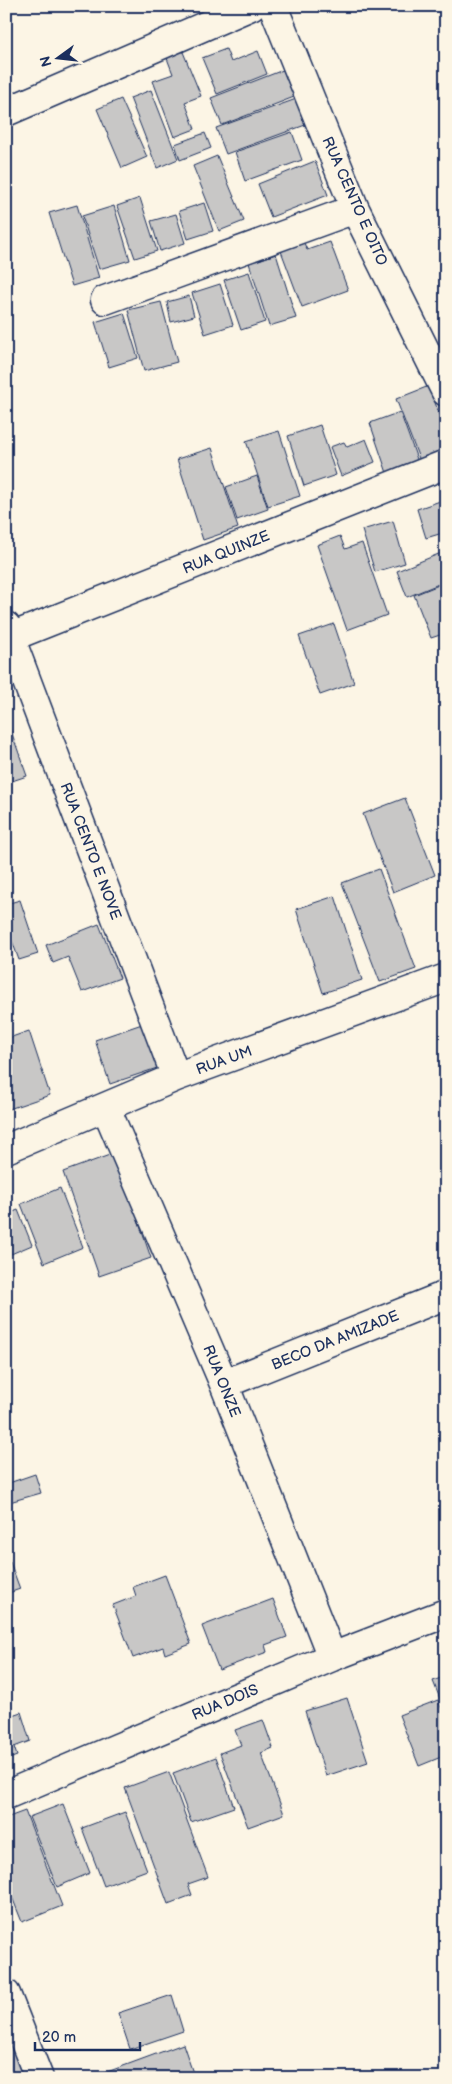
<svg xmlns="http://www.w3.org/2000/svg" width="452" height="2084" font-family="'Balsamiq Sans',sans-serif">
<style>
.building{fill:#c8c7c6;stroke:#1b2f5e}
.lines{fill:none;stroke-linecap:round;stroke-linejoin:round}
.minor-casing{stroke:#1b2f5e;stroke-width:31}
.minor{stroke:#fcf5e5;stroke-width:28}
.labels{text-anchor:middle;stroke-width:5;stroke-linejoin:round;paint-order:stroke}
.street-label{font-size:15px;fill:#1b2f5e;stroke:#fcf5e5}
</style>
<rect width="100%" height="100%" fill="#fcf5e5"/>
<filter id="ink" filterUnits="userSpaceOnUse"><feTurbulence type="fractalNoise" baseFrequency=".02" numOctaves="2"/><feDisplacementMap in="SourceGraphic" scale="10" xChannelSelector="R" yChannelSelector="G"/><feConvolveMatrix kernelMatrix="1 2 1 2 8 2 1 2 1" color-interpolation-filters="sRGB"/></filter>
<g filter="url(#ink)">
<!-- building -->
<path class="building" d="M181,47L201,96L185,102L195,129L174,137L153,81L173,74L165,53Z
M226,49L231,62L258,51L267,74L217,94L202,58Z
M283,70L294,97L222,125L211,98Z
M151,90L178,159L157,168L130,98Z
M299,98L308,124L226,154L216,128Z
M121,99L147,157L122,168L97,109Z
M292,132L302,160L245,181L235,152Z
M205,133L211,148L180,160L175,144Z
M217,156L244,221L219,231L193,166Z
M315,161L328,195L271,217L258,184Z
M140,198L157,251L135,258L117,206Z
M204,203L213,231L188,239L179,211Z
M77,205L99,278L72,286L49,213Z
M114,206L130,260L99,269L82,216Z
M176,214L185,243L160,251L151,221Z
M330,242L348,290L302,307L281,251L304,243L307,250Z
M276,254L296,318L269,326L249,263Z
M249,272L265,322L241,330L224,280Z
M220,284L233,325L205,334L192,293Z
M189,296L194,316L171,322L167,302Z
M161,302L177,362L144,371L128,310Z
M124,313L138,358L109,367L95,322Z
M429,386L446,433V451L420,461L396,399Z
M400,412L418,462L387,473L370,423Z
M320,425L336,475L304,486L288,436Z
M279,431L300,496L268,506L246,441Z
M366,439L375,462L341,476L330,447L344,442L347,447Z
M212,448L238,528L203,540L177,459Z
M257,476L268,509L237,520L226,487Z
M446,499V532L426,538L417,509Z
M393,521L405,563L375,572L362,530Z
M340,536L345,549L362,543L387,615L347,630L317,545Z
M446,551V581L407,597L397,571Z
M446,582V633L431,638L414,595Z
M334,624L354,683L320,695L299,636Z
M6,717L27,776L6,783Z
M405,798L435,875L393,892L363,814Z
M446,857V877L439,859Z
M379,869L416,969L380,982L342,883Z
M335,896L362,980L323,993L296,909Z
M20,900L38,954L19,960L11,938L6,940V904Z
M99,924L120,978L82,992L68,957L53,963L46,945Z
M145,1023L160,1067L110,1084L95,1040Z
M29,1031L50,1095L6,1110V1039Z
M115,1153L151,1258L99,1276L63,1172Z
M60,1188L83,1247L44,1263L21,1204Z
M18,1210L32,1245L11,1254L6,1241V1215Z
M35,1474L41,1493L6,1503V1484Z
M6,1551L20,1589L6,1594Z
M165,1575L191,1644L165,1654L163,1647L133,1658L113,1605L136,1596L133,1587Z
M273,1599L287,1637L265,1645L267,1652L219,1670L202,1626Z
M446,1676V1714L433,1681Z
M347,1698L368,1762L326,1776L305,1711Z
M438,1700L446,1720V1755L419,1766L399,1715Z
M21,1712L30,1741L14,1747L17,1756L6,1760V1717Z
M263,1720L273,1748L261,1753L284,1814L248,1827L220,1753L241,1745L235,1730Z
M216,1757L234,1807L191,1822L173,1773Z
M169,1772L208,1877L188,1884L192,1895L168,1904L125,1788Z
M63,1804L90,1873L57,1887L29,1817Z
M25,1811L62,1906L22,1922L6,1882V1818Z
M125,1812L147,1870L104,1886L82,1828Z
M172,1995L183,2031L130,2049L118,2013Z
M6,2021L30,2074L19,2078H6Z
M183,2044L193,2073L179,2078H100L99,2075Z"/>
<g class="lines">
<!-- minor casing -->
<g class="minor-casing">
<path id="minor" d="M273,6L355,209L446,392
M6,112L251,6
M105,300L355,209
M6,626L176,1077
M6,639L446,464
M106,1108L224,1384L332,1657
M6,1149L176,1077L446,978
M224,1384L446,1295
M6,1795L332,1657L446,1613
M6,1994L39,2078"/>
</g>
<!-- minor -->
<use href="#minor" class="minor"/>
</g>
</g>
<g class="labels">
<!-- street labels -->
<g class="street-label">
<text transform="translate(355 201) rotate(66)" y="5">RUA CENTO E OITO</text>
<text transform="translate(226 552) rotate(-22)" y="5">RUA QUINZE</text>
<text transform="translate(91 851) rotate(69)" y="5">RUA CENTO E NOVE</text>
<text transform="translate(224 1060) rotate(-20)" y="5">RUA UM</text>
<text transform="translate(335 1340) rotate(-22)" y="5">BECO DA AMIZADE</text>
<text transform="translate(222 1381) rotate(68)" y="5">RUA ONZE</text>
<text transform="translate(225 1702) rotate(-23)" y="5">RUA DOIS</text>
</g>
</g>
<!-- margin -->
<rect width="452" height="2084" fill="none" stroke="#fcf5e5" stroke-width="25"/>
<rect x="12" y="12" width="427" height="2059" fill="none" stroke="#1b2f5e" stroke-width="2" filter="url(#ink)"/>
<!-- north arrow -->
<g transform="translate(58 58) rotate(255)" stroke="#fcf5e5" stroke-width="4" paint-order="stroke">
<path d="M0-4L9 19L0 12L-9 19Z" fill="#1b2f5e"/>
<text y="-8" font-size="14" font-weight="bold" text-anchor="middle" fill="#1b2f5e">N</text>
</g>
<!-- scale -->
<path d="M35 2042v8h105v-8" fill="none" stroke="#1b2f5e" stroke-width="2.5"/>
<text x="42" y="2042" font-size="15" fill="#1b2f5e" stroke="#fcf5e5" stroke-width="4" paint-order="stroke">20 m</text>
</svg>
